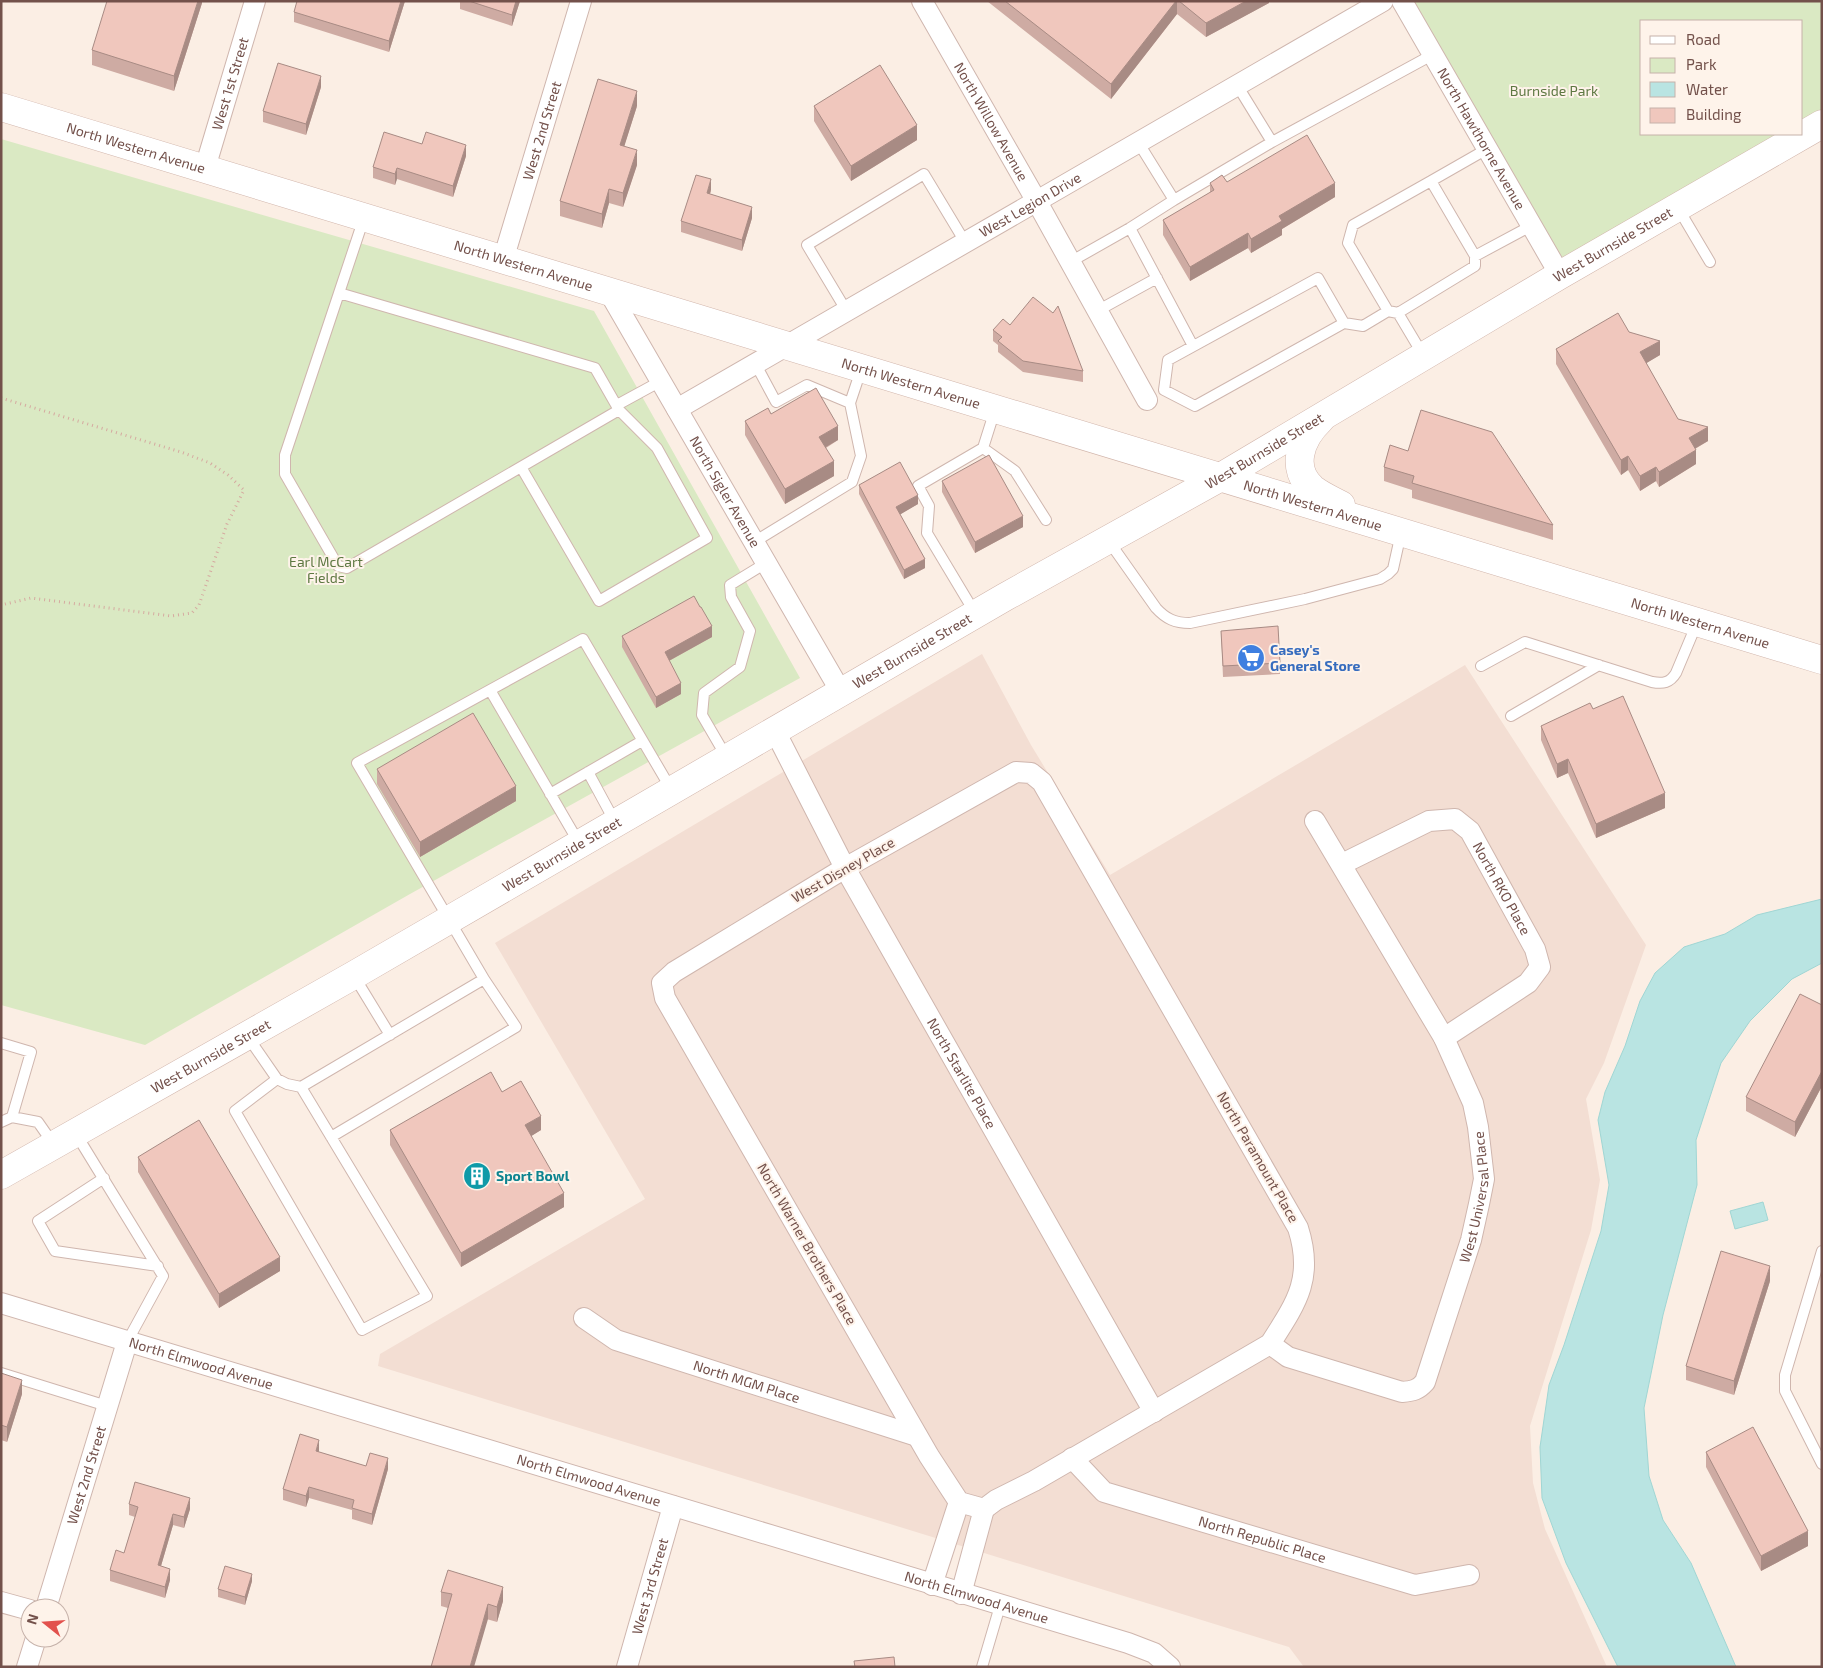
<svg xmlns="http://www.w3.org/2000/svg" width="1823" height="1668" font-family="'Exo 2',sans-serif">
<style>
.residential{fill:#f3ded3}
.green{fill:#dae9c3;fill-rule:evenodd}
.water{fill:#b9e4e2;stroke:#a0d6d4}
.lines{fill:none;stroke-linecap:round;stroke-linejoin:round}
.lane-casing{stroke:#cfb6ae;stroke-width:12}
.street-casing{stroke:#cfb6ae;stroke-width:22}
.secondary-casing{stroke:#d1b5ab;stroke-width:29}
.path{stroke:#d5aaa0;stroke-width:3;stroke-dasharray:1 4;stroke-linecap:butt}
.lane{stroke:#fff;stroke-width:10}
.street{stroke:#fff;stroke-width:20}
.secondary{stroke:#fff;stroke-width:28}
.wall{fill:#ceaba3}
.shaded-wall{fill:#a88b84}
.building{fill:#f0c7bd;stroke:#a88b84}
.labels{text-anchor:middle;stroke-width:4;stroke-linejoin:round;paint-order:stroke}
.street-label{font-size:14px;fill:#73514b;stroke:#fef3ea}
.park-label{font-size:14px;fill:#5e7842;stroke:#fef3ea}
.shop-label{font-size:14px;font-weight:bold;fill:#366cbe;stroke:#fef3ea;text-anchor:start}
.culture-label{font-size:14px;font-weight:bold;fill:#0d838f;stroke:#fef3ea;text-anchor:start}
</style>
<rect width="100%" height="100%" fill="#fbeee4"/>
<!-- residential -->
<path class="residential" d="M982,654L1031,745L1110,875L1465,665L1646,945L1604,1063L1586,1099L1600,1180L1591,1230L1530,1426L1533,1483L1545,1529L1607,1667H1304L1289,1647L378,1366L380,1354L645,1199L495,943Z"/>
<!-- green -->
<path class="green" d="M1402,1H1822V124L1560,275ZM1642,21H1802V134H1642Z
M1,139L594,311L800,678L410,894L145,1045L1,1005Z"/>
<!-- water -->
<path class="water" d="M1822,899V963L1792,979L1750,1021L1721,1063L1696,1140L1697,1185L1663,1315L1644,1408L1649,1476L1663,1520L1691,1563L1736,1667H1618L1566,1563L1542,1498L1540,1447L1549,1385L1564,1345L1601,1231L1609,1185L1598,1120L1605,1092L1625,1046L1640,1001L1655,973L1684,947L1725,934L1757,915Z
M1763,1202L1768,1220L1735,1229L1730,1211Z"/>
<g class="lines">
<!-- lane casing -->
<g class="lane-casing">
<path id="lane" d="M1237,85L1272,142
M1487,149L1431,181L1475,256L1531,226
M1174,200L1272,142L1432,55
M1678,208L1710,262
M1130,228L1174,200L1138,142
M1070,262L1130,228L1193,346
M1318,278L1344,323L1195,406L1164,390L1168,360Z
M339,293L285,455V474L338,566L347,568L619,410L595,368L339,293L364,218
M846,310L807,245L924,174L965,242
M1097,311L1157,278
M1398,313L1388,311L1348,243L1353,225L1431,181
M1344,323L1363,326L1388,311
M1423,355L1398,313L1475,266V256
M755,363L776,402L807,385L850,403
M617,405L661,381
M983,448L1015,471L1046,520
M521,467L599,601L707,538L657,448L619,410
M1108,540L1156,608C1166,619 1175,623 1190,623L1305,599L1380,579L1388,574L1393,569L1401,533
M754,542L852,482L861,456L850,403L861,370
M975,613L927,533L929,506L918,486L983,448L995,410
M1481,666L1525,642L1652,682C1663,684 1670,683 1676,673L1697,623
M490,690L579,843
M1511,716L1599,665
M727,758L702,715L704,693L740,667L750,631L731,597L730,585L766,563
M588,772L615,822
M550,794L642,741
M354,976L390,1035
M248,1037L277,1079L287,1084L301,1087L484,979L357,763L583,639L671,789
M1,1043L31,1052L12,1117L1,1122
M277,1079L235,1111L362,1330L427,1296L301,1087
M12,1117L38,1122L54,1145
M76,1134L163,1276L127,1342
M331,1137L516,1027L484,979
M104,1178L38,1221L55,1251L158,1266
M1822,1251L1785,1375V1391L1822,1464
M1,1373L107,1406
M982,1667L1000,1606"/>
</g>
<!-- street casing -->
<g class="street-casing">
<g id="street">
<path id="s1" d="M922,1L1036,200L1147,400"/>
<path id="s2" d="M1402,1L1560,275"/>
<path id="s3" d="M205,168L255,1"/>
<path id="s4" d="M503,260L581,1"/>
<path id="s5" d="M609,292L841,692"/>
<path id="s6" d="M677,409L1383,1"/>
<path id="s7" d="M775,731L845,868L1154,1412"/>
<path d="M1016,772L1031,773L1042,782L1298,1228C1314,1278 1297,1302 1270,1344L1034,1481L996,1500L984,1509L959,1502L929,1456L665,998L662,983L674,972L845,868Z"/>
<path id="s8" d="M1342,864L1429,821L1455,819L1470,831L1535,949L1540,967L1528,983L1444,1038"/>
<path id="s9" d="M1,1303L1128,1643L1154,1653L1170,1667"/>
<path id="s10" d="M584,1318L616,1340L917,1436"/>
<path id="s11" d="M1270,1344L1288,1357L1402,1392C1413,1391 1418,1390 1425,1382L1471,1240L1479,1204L1484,1179L1478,1127L1473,1103L1444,1038L1315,821"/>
<path id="s12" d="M1072,1458L1104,1492L1415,1585L1469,1575"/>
<path d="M932,1585L959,1502"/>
<path d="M961,1594L984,1509"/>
<path d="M1,1602L30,1610"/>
<path id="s13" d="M46,1608L127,1342"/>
<path d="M27,1667L36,1638"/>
<path id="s14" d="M627,1667L673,1506"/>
</g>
</g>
<!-- secondary casing -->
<g class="secondary-casing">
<g id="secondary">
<path id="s15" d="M1,107L1822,660"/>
<path d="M1320,420C1301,438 1289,469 1313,489C1322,496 1332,500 1341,505"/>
<path id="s16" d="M1,1175L354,975L1005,597L1219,478L1560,275L1822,124"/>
</g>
</g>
<!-- path -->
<path class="path" d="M1,398L181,452L210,463L228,475L244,490L227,524L199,605L192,613L171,616L31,598L1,605"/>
<!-- lane -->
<use href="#lane" class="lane"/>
<!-- street -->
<use href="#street" class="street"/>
<!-- secondary -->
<use href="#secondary" class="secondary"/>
</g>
<!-- wall -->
<path class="wall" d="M202,1V3L174,91L92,65V50Z
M297,1H405L389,52L294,22V12Z
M460,1H520L512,26L460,9Z
M987,1H1269V3L1206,37L1177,14L1111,99Z
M321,87L306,135L263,122V111Z
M637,106L624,146L637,165L623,207L609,203L602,228L560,216V201Z
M814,106L917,140L851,181L814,121Z
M422,144L466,156L453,197L397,179L395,185L373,178V167Z
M1227,182L1335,197L1282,229V235L1251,253L1248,248L1190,281L1163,235V220L1210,193V183Z
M711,190L710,194L752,218L742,251L681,232V221Z
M1010,325L1083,371V382L1023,372L998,352V345L993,341V330Z
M1629,332L1660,355L1646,363L1678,419L1708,441L1695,449L1696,464L1659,487L1656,481L1640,491L1628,470L1621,475L1556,364V349Z
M771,414L838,440L826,448L834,476L785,504L745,435V421Z
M1390,445L1553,525V540L1412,498V490L1384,481V467Z
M942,481L1023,527L975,553L942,492Z
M859,485L918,504L900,514L925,568L904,579L859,494Z
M1221,631L1280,663V674L1223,677Z
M622,636L712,637L669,661L681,694L656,708L622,647Z
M1593,709L1665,808L1596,838L1568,773L1557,778L1541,740V726Z
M377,769L516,801L420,857L377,784Z
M1822,1005V1086L1795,1137L1746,1111V1097Z
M502,1092L541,1130L531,1136L564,1207L461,1267L390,1145V1130Z
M138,1157L280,1271L219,1308L138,1172Z
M1770,1281L1734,1395L1686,1380V1366Z
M1,1373L22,1394L7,1442L1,1440Z
M319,1451L318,1452L366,1466L388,1469L372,1525L352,1519V1510L309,1498L306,1507L283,1500V1489Z
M1706,1452L1808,1546L1761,1571L1706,1467Z
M129,1504L190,1509L184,1528L173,1525L161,1566L170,1580L165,1598L110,1581V1570L124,1553L135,1517L129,1515Z
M252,1581L245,1605L218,1597V1589Z
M441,1592L503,1601L497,1622L441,1606Z"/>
<!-- shaded-wall -->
<path class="shaded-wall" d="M198,1H202V3L174,91V76Z
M401,1H405L389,52V41Z
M516,1H520L512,26V15Z
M1176,1H1177V14L1111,99V84Z
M1246,1H1269V3L1206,37V23Z
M321,76V87L306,135V124Z
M637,91V106L620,160V145Z
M917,125V140L851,181V166Z
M466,145V156L453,197V186Z
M637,150V165L623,207V193Z
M397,168V179L395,185V174Z
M711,179V190L707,204V193Z
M1335,183V197L1282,229V235L1251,253V239L1279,216Z
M609,189V203L602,228V214Z
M752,207V218L742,251V240Z
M1248,233V248L1190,281V267Z
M1660,341V355L1640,367V352Z
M838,426V440L819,451V437Z
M1708,427V441L1689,452V438Z
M1696,450V464L1659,487V472Z
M1628,456V470L1621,475V460Z
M834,461V476L785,504V489Z
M1656,467V481L1640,491V476Z
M918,495V504L896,517V507Z
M1023,516V527L975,553V542Z
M925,559V568L904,579V570Z
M712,626V637L665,663V652Z
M681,683V694L656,708V697Z
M1568,759V773L1557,778V764Z
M516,786V801L420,857V842Z
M1665,793V808L1596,838V824Z
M1822,1071V1086L1795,1137V1122Z
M541,1116V1130L525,1140V1125Z
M564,1193V1207L461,1267V1253Z
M280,1257V1271L219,1308V1294Z
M1770,1266V1281L1734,1395V1381Z
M22,1380V1394L7,1442V1427Z
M319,1440V1451L316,1462V1451Z
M388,1458V1469L372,1525V1514Z
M309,1487V1498L306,1507V1496Z
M190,1498V1509L184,1528V1517Z
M173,1514V1525L158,1576V1565Z
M1808,1531V1546L1761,1571V1556Z
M170,1569V1580L165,1598V1587Z
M252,1574V1581L245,1605V1597Z
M503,1587V1601L497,1622V1607Z
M488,1604V1619L474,1667H470Z"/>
<!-- building -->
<path class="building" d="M107,1H198L174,76L92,50Z
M297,1H401L389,41L294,12Z
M469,1H516L512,15Z
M1005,1H1176L1111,84Z
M1179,1H1246L1206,23Z
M278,63L321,76L306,124L263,111Z
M880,65L917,125L851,166L814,106Z
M598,79L637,91L620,145L637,150L623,193L609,189L602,214L560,201Z
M384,132L422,144L426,132L466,145L453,186L397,168L395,174L373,167Z
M1307,135L1335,183L1279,216L1282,221L1251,239L1248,233L1190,267L1163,220L1214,190L1210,183L1222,175L1227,182Z
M696,175L711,179L707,193L752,207L742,240L681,221Z
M1033,297L1053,313L1058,306L1083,371L1023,361L998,341L1002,337L993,330L1003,319L1010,325Z
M1618,313L1629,332L1660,341L1640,352L1678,419L1708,427L1689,438L1696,450L1659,472L1656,467L1640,476L1628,456L1621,460L1556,349Z
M816,388L838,426L819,437L834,461L785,489L745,421L768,408L771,414Z
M1421,410L1492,432L1553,525L1412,483L1414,476L1384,467L1390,445L1408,451Z
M989,455L1023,516L975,542L942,481Z
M900,462L918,495L896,507L925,559L904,570L859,485Z
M694,596L700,607H701L712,626L665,652L681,683L656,697L622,636Z
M1278,626L1280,663L1223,666L1221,631Z
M1623,696L1665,793L1596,824L1568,759L1557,764L1541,726L1590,703L1593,709Z
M473,713L516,786L420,842L377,769Z
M1800,994L1822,1005V1071L1795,1122L1746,1097Z
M491,1072L502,1092L521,1081L541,1116L525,1125L564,1193L461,1253L390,1130Z
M199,1120L280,1257L219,1294L138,1157Z
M1721,1251L1770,1266L1734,1381L1686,1366Z
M1,1373L22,1380L7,1427L1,1425Z
M1753,1427L1808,1531L1761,1556L1706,1452Z
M300,1434L319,1440L316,1451L366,1466L370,1453L388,1458L372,1514L352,1508L354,1500L309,1487L306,1496L283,1489Z
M135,1482L190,1498L184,1517L173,1514L158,1565L170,1569L165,1587L110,1570L116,1550L124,1553L138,1507L129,1504Z
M225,1566L252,1574L245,1597L218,1589Z
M448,1570L503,1587L497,1607L488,1604L470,1667H431L452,1594L441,1592Z
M894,1657L895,1667H855L854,1661Z"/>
<!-- icons -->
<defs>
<g id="supermarket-disc" transform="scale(1.4375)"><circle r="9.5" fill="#3f7fe0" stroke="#fef3ea"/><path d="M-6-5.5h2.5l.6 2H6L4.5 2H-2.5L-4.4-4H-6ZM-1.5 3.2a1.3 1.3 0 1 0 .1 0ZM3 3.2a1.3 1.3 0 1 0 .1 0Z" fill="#fff"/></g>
<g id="building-disc" transform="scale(1.4375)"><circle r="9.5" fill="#0f9aa8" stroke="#fef3ea"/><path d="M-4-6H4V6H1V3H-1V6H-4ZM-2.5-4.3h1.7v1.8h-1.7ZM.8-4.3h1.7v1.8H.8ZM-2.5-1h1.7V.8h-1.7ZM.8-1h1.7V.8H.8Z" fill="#fff"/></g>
</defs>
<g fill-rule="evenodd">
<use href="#supermarket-disc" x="1251" y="658"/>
<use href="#building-disc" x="477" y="1176"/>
</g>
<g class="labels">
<!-- street labels -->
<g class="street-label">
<text dy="5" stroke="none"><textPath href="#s3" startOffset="88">West 1st Street</textPath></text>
<text dy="5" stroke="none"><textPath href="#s1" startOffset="139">North Willow Avenue</textPath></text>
<text dy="5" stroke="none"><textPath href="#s4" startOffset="135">West 2nd Street</textPath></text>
<text dy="5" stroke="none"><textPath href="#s2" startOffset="159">North Hawthorne Avenue</textPath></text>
<text dy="5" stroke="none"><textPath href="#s15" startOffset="141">North Western Avenue</textPath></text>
<text dy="5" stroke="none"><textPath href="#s6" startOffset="408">West Legion Drive</textPath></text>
<text dy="5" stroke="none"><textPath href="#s16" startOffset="1861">West Burnside Street</textPath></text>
<text dy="5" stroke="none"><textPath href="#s15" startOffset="546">North Western Avenue</textPath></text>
<text dy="5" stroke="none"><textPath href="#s15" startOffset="951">North Western Avenue</textPath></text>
<text dy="5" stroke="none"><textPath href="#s16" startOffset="1456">West Burnside Street</textPath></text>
<text dy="5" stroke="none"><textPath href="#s5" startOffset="231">North Sigler Avenue</textPath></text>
<text dy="5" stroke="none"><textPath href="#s15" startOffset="1371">North Western Avenue</textPath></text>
<text dy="5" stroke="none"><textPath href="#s15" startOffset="1776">North Western Avenue</textPath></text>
<text dy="5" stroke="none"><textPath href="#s16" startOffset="1051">West Burnside Street</textPath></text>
<text dy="5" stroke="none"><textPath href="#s16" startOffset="646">West Burnside Street</textPath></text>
<text transform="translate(843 870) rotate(-30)" y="5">West Disney Place</text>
<text dy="5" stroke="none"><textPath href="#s8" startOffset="208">North RKO Place</textPath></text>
<text dy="5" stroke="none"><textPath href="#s16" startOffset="241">West Burnside Street</textPath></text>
<text dy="5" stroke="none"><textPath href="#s7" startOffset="390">North Starlite Place</textPath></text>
<text transform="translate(1258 1157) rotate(60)" y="5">North Paramount Place</text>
<text dy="5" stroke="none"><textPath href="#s11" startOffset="360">West Universal Place</textPath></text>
<text transform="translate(807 1244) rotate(60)" y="5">North Warner Brothers Place</text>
<text dy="5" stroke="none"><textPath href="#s9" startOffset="209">North Elmwood Avenue</textPath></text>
<text dy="5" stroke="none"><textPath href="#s10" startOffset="176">North MGM Place</textPath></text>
<text dy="5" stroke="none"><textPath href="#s13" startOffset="139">West 2nd Street</textPath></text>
<text dy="5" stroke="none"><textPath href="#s9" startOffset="614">North Elmwood Avenue</textPath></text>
<text dy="5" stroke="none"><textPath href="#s12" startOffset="212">North Republic Place</textPath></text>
<text dy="5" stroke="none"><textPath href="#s14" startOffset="84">West 3rd Street</textPath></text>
<text dy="5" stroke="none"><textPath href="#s9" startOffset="1019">North Elmwood Avenue</textPath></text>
</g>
<!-- park labels -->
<g class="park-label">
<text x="1554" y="96">Burnside Park</text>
<text x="326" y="567">Earl McCart<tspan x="326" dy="16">Fields</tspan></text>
</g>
<!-- shop labels -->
<g class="shop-label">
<text x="1270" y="655">Casey's<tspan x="1270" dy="16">General Store</tspan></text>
</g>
<!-- culture labels -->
<g class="culture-label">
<text x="496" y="1181">Sport Bowl</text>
</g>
</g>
<!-- border -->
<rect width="1823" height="1668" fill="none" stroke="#73514b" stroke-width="5"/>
<!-- legend -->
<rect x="1640" y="20" width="162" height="115" fill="#fef3ea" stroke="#c6b2aa"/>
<rect x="1650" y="36" width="25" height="8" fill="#ffffff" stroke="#c6b2aa"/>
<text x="1686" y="45" font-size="15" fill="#73514b">Road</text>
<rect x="1650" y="58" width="25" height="15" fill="#dae9c3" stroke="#c6b2aa"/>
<text x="1686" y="70" font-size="15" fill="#73514b">Park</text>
<rect x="1650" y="82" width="25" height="15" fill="#b9e4e2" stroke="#c6b2aa"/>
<text x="1686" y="95" font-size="15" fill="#73514b">Water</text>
<rect x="1650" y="108" width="25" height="15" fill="#f0c7bd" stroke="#c6b2aa"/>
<text x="1686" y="120" font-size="15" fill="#73514b">Building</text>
<!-- north arrow -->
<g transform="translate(45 1623) rotate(287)"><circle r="24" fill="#fef3ea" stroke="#c6b2aa"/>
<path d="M0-4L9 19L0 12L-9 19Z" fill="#e2514d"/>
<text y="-8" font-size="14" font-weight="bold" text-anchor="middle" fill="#73514b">N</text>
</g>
</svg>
